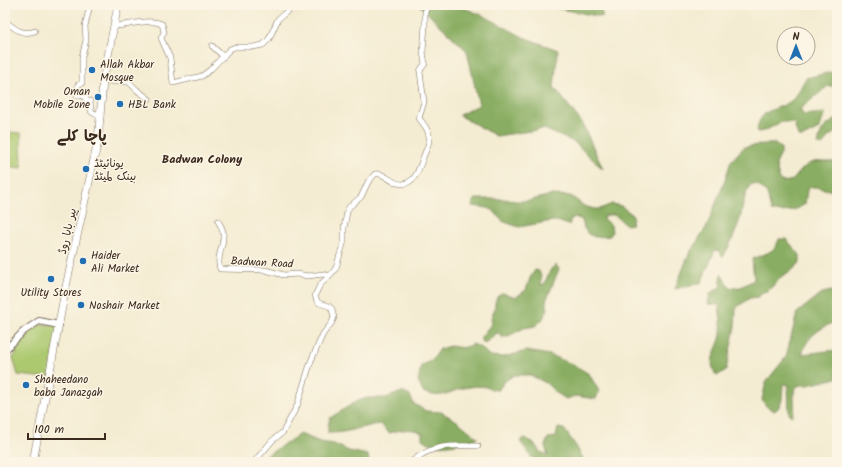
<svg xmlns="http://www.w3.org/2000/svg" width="842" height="467" font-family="Kalam,'Playpen Sans Arabic',sans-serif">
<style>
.green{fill:#acc970;stroke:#747a47}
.forest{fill:#89ad62;stroke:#626c40}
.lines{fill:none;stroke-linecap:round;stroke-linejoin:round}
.minor-casing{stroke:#7c6e5d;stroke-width:6}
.tertiary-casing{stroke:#7c6e5d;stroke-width:8}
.secondary-casing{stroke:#7c6e5d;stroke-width:8}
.minor{stroke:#fff;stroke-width:5}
.tertiary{stroke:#fff;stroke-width:6}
.secondary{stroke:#fff;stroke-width:7}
.poi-dot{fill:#1f6fb2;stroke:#fcf5e5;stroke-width:1.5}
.labels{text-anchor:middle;stroke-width:3;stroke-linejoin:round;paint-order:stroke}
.poi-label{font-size:11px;fill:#3b2a1e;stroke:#fcf5e5;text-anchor:start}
.street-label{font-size:11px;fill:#3b2a1e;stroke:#fcf5e5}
.neighbourhood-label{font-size:12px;font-weight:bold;fill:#3b2a1e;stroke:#fcf5e5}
.district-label{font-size:15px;font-weight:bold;fill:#3b2a1e;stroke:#fcf5e5}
</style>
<rect width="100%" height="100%" fill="#fcf5e5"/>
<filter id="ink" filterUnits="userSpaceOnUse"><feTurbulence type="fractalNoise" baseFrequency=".025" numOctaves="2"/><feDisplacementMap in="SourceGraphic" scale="8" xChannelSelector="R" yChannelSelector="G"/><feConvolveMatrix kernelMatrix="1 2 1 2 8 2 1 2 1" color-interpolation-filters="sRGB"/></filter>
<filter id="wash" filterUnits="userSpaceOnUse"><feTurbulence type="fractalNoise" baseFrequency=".012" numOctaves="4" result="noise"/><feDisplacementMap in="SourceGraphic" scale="16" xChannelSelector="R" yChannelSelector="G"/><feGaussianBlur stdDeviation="0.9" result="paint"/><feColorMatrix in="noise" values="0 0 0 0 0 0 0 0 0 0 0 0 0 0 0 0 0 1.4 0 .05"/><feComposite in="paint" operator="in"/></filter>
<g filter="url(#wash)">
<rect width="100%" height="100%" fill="#f4ecd2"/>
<!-- green -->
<path class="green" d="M7,132L21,133L22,168L5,166V133Z
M33,324L59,325L49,378L18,375L13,357L17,353L9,348Z"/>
<!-- forest -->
<path class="forest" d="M419,5H457L484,16L523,37L558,50L554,87L582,123L603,169L574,142L544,129L496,136L459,115L479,105L467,51Z
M540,5H599L603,17Z
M831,72H837V86H828L800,109L803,115L825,113L819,129L803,137H798L794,123C775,118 774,131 757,132C759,104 781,113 795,97C799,92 802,84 806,78Z
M837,119V132L829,136L822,146L818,144C821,129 824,126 837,119Z
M764,144H776L781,148V154L776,164L779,180L784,182L793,180C810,159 810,161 837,162V192L816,187H809L807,190L805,204C794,212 783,213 771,211L767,193L758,185L751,184C744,193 743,207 740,219C736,232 730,245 723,257L719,251L715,250L701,283L675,289L689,254L707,226L725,180L731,161L744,147Z
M551,195L571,196L584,206L594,209H600L612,204L621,206L633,215L632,224L627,225C617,219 618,212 604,216L603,219L611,225L612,232L610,236L595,237L588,234L584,228L582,220L575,217L571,219L569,225L557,221H552L519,227L502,221L494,211L488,208L472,206L475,199H503L516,201H528Z
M779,239H786L800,255V263L791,271L782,276L767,292L765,291L758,297L750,298L736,308L735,327L726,370L717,376C705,361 719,349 721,334C722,325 720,314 719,305L708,304L710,294L721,286V274L730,288L741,287L754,280L752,259C765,253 774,254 779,239Z
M556,265L559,269L546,301L548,309L542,320L535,326L524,328L506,337H501V334L497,333L485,343L481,341V337L492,323L491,319L495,307V303L497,297L502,293L516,297L526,290L530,278L535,270L539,271L541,276V285L544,284L551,269Z
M837,290V321C820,328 807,336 802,354L837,350V378L808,385H800L795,388C792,398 797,408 792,416L789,414L788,384H783C782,393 784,407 774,411L766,406L762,400L766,382L786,357L797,313L822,293Z
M473,344L481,348L490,356L504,357L526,351L550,355L574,365L589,374L599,391L596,399L576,396L566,399L555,392L546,383L530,375H515L506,380L498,390C493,390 491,389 486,387C482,386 475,386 470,387C450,389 445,401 423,392L418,381L421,366L433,359L440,349L450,346L463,348Z
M402,392L410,396L414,404L426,411L441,412L457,421L478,438C461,443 438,451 422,439V433C411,427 401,430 389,433L380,424C363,426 345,434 328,433V426L330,418L357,401L367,398H385Z
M558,428L564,429L576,446L585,462H543L532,458L520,441L523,438L533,442L540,452L548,455L545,446L548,438L556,437Z
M300,434L320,442L334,444L349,451L368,455L369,462H254L261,459Z"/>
</g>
<g filter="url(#ink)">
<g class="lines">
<!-- minor casing -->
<g class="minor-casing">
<path id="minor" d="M90,5L85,26L86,40L82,57V83L78,85L77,95L85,96L86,101H90L91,111L93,113L101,115
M5,21C9,23 9,25 13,27C19,32 27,34 35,31
M114,26C128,26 148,18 162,24L164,32L161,38L170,58L173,83L202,76L210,70L230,49L235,47H253L263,45L269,39L278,19L291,8L299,5
M212,46L224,57
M103,81L129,82L137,90L149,99
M218,221C221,226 224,231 223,237C223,248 216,258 220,269L265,270L284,275L297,274L308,276L323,274L329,276
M254,462L272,441L283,432L297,406L311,361L323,334L331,324L334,318L332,309L329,306L319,303L317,301L315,295L320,285L333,272L336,268L344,241V228L347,212L349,207L361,197L368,182L375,174C385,172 392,185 403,184C416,182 419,168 423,158C425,151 430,145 429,137C429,129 423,124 419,118L424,102L420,72L421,69L425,64L423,52L425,25V12L428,5
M411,462C433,444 451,445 478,446"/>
</g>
<!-- tertiary casing -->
<g class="tertiary-casing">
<path id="tertiary" d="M5,350L24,331L39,321L59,325"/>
</g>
<!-- secondary casing -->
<g class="secondary-casing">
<path id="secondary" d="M33,462L65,291L98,141L103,81L118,5"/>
</g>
<!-- minor -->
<use href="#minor" class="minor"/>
<!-- tertiary -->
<use href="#tertiary" class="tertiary"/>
<!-- secondary -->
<use href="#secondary" class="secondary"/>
</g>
</g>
<!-- markers -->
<g class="poi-dot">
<circle cx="92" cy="70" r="4"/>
<circle cx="98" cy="97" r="4"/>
<circle cx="120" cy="104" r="4"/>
<circle cx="86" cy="169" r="4"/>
<circle cx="83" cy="261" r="4"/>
<circle cx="51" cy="279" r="4"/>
<circle cx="81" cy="305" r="4"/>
<circle cx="26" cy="385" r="4"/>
</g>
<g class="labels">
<!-- poi labels -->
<g class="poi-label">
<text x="100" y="68">Allah Akbar<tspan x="100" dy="13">Mosque</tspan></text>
<text x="90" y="95" text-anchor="end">Oman<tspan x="90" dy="13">Mobile Zone</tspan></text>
<text x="128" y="108">HBL Bank</text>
<text x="94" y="167">یونائیٹڈ<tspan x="94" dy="13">بینک لمیٹڈ</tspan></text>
<text x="91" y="259">Haider<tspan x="91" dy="13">Ali Market</tspan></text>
<text x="51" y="296" text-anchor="middle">Utility Stores</text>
<text x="89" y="309">Noshair Market</text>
<text x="34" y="383">Shaheedano<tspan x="34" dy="13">baba Janazgah</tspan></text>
</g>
<!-- street labels -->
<g class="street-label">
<text transform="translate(67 231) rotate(-77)" y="4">پیر بابا روڈ</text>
<text transform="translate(262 262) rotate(3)" y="4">Badwan Road</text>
</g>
<!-- neighbourhood labels -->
<g class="neighbourhood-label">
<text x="202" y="163">Badwan Colony</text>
</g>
<!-- district labels -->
<g class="district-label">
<text x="82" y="141">پاچا کلے</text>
</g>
</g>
<!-- margin -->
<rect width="842" height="467" fill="none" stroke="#fcf5e5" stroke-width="20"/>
<!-- north arrow -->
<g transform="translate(796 46)"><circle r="19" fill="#fcf5e5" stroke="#afa495"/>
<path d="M0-3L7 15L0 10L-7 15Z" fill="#1f6fb2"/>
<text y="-6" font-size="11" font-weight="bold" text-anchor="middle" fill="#3b2a1e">N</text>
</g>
<!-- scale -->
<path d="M28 433v6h77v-6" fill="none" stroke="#3b2a1e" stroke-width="2"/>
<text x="34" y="433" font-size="12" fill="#3b2a1e" stroke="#fcf5e5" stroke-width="3" paint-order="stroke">100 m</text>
</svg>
